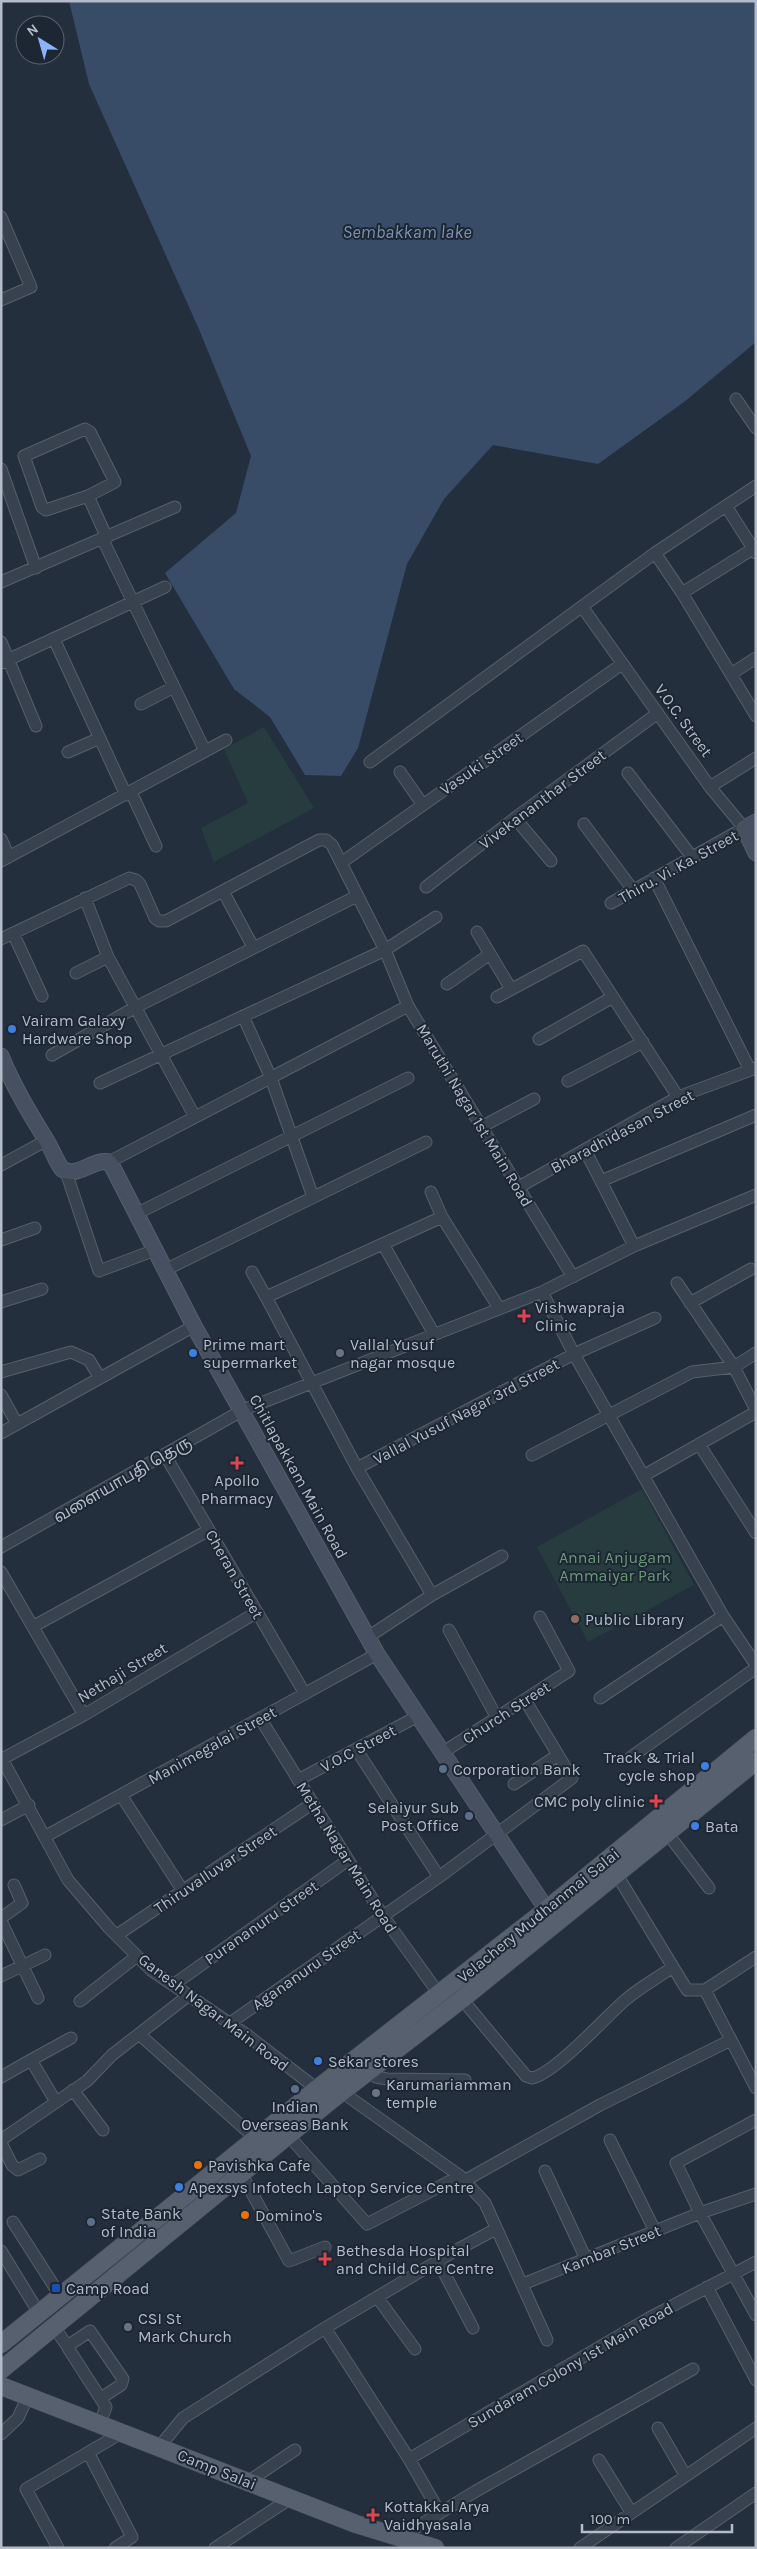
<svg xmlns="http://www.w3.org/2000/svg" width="757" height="2549" font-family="Karla,'Noto Sans Tamil',sans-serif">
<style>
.green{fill:#263c3f}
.water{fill:#394c67}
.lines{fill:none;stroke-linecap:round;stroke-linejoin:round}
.street-casing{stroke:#565f6c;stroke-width:13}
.secondary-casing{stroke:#565f6c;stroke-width:17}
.primary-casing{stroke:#414a57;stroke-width:19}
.street{stroke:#38414e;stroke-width:11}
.secondary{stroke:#465061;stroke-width:15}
.primary{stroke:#56606e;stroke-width:18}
.shop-dot{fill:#3f7fe0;stroke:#1d2633;stroke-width:2}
.health-dot{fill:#e0444e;stroke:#1d2633;stroke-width:2}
.worship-dot{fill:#6b7280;stroke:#1d2633;stroke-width:2}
.education-dot{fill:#8d6e63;stroke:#1d2633;stroke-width:2}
.service-dot{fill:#5c6f8a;stroke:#1d2633;stroke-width:2}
.food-dot{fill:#e8710a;stroke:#1d2633;stroke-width:2}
.transit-dot{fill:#1a4fb4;stroke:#1d2633;stroke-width:2}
.labels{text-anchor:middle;stroke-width:4;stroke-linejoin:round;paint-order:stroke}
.street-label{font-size:16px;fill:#b4bcc9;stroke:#1d2633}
.poi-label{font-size:16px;fill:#b4bcc9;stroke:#1d2633;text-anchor:start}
.park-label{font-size:16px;fill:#6b9a76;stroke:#1d2633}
.water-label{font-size:18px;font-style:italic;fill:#7c92b1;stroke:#1d2633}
</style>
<rect width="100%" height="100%" fill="#242f3e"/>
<!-- green -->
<path class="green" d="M264,727L314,808L214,862L201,828L248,803L224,749Z
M642,1489L694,1585L588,1642L537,1547Z"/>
<!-- water -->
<path class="water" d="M69,1H756V342L684,402L598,464L493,445L444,499L407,564L358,748L341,776L305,775L270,717L234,689L165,573L236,513L251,456L198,327L89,84Z"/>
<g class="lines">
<!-- street casing -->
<g class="street-casing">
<path id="street" d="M1,217L31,287L1,300
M736,399L756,428
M85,429L90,432L115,482L88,496L46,510L42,507L24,456Z
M1,469L36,568
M88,496L107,538
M726,506L756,553
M103,540L205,751
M655,553L682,593L756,716
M1,582L175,507
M682,593L756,547
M583,608L710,787L744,828L611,903
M54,639L126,795
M1,642L36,726
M1,663L165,587
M731,674L756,658
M141,704L174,687
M68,752L100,738
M370,762L655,553L756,486
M400,772L423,805
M628,773L692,857
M710,787L756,758
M131,792L156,846
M515,818L551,861
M584,824L633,890
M1,839L9,857
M1,861L226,740
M341,863L622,664
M654,878L750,1070
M426,887L515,818L658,713
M223,891L253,947
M85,898L108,957L195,1117
M477,932L511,989
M13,933L42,996
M1,939L129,878L136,880L140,884L155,918L159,921H166L319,840H326L332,845L385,950L408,1006L573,1277
M76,973L108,957
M447,984L490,954
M497,997L583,951L678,1097
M243,1016L271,1078L313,1197
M539,1039L613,997
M52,1055L134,1008L357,896
M568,1081L643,1042
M100,1083L385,950L436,917
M483,1126L534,1099
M585,1150L634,1246
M109,1162L408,1006
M1,1165L47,1140
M66,1172L99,1271L155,1250
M601,1181L756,1115
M519,1187L678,1097L756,1068
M431,1192L442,1217L499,1308
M136,1214L408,1078
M1,1240L35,1228
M383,1244L434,1334
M165,1270L426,1142
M252,1272L266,1297
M677,1283L734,1367L756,1410
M542,1292L574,1354L723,1616L756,1665
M1,1302L42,1289
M690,1303L751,1269
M1,1372L71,1352L89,1360L100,1378
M1,1395L17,1424
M1,1433L194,1326
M699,1444L756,1533
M165,1455L305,1694
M532,1455L692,1372L734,1367L756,1353
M357,1468L574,1354L655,1318
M643,1476L756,1412
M1,1547L243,1410L542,1292L634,1246L756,1195
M1,1572L84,1715
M432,1595L357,1468L266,1297L442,1217
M34,1626L209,1530
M449,1630L497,1718
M368,1637L432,1595L502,1556
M600,1698L723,1616
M260,1718L383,1916L439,1994
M356,1749L439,1877
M442,1753L569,1671L540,1617
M1,1757L68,1880L109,1928L151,1970L247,2035L317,2089
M631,1757L756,1668
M2,1759L84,1715L257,1612
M298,1780L418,1716
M514,1784L558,1755
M121,1795L183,1891
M1,1820L29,1805
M668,1834L709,1888
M46,1836L377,1654
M617,1875L687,1990H705L756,1957
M1,1918L22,1903L14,1885
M1,1921L38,1998
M117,1935L313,1803
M1,1976L45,1955
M173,1985L348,1860
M705,1990L756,2088
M462,1999L526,2076L532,2078C554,2074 605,2018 624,2001C639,1988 657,1978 673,1967
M80,2001L137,1956
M230,2023L439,1877L572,1778L525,1700
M139,2034L256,2139
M31,2060L71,2038
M368,2071L376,2077L387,2079L465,2080
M1,2077L31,2060L56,2102
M73,2090L103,2130
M342,2092L460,2176L485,2203L547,2340
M756,2120L676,2163L700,2213L756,2315
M288,2135L367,2224L460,2176
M1,2140L87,2081L112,2055L189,1995
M610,2140L655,2231
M1,2143L12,2165L18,2170L40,2159
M545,2171L586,2259
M241,2173L289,2261L325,2247
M464,2181L600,2105L731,2040
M13,2222L61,2297
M1,2251L39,2313
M438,2261L473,2328
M523,2284L700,2213L756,2194
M707,2287L756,2380
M377,2297L415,2349
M54,2327L68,2347
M325,2328L409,2459L440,2513
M100,2423L106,2407L68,2348L69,2345L90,2331L123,2379L121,2385L101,2398
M658,2428L685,2475
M1,2434L18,2418L28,2396
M160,2446L183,2418L325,2328L453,2252L496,2229
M89,2454L132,2537L115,2548
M409,2459L649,2318L756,2262
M599,2460L631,2512
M249,2481L295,2450
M399,2538L476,2491L693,2369
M58,2548L26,2489L123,2432
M215,2548L291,2498
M580,2548L756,2428
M676,2548L756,2493"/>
</g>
<!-- secondary casing -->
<g class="secondary-casing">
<path id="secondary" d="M756,822L744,828L756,853
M1,1056C13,1086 28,1111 45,1138C52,1148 55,1160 62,1169C78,1179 93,1158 109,1162L113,1168L194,1326L377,1654L553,1919"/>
</g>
<!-- primary casing -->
<g class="primary-casing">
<path id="primary" d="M1,2344L317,2089L546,1910L756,1738
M1,2370L330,2101L462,1999L756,1761
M1,2386L356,2524L435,2548"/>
</g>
<!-- street -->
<use href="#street" class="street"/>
<!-- secondary -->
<use href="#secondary" class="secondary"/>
<!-- primary -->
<use href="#primary" class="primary"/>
</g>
<!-- markers -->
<g class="shop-dot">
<circle cx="12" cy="1029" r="5"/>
<circle cx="193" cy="1353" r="5"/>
<circle cx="705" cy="1766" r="5"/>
<circle cx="695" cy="1826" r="5"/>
<circle cx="318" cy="2061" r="5"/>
<circle cx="179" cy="2187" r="5"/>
</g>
<g class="health-dot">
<path d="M521.5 1308.5h5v5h5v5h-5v5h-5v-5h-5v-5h5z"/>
<path d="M234.5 1455.5h5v5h5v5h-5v5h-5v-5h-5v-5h5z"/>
<path d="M653.5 1793.5h5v5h5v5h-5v5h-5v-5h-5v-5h5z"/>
<path d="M322.5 2251.5h5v5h5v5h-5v5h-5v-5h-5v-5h5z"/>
<path d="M370.5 2507.5h5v5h5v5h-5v5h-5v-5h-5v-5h5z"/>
</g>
<g class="worship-dot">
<circle cx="340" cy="1353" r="5"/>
<circle cx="376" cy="2093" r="5"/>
<circle cx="128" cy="2327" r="5"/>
</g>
<circle class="education-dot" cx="575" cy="1619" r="5"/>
<g class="service-dot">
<circle cx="443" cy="1769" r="5"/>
<circle cx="469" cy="1816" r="5"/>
<circle cx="295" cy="2089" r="5"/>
<circle cx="91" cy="2222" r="5"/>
</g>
<g class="food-dot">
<circle cx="198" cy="2165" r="5"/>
<circle cx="245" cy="2215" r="5"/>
</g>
<rect class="transit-dot" x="51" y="2283" width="10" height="10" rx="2.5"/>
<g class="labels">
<!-- street labels -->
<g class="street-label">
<text transform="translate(684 720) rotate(54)" y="6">V.O.C. Street</text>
<text transform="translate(481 763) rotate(-35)" y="6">Vasuki Street</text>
<text transform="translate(542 799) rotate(-37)" y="6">Vivekananthar Street</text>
<text transform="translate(678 866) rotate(-29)" y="6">Thiru. Vi. Ka. Street</text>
<text transform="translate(475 1115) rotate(59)" y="6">Maruthi Nagar 1st Main Road</text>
<text transform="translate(622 1131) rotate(-28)" y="6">Bharadhidasan Street</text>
<text transform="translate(466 1411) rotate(-28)" y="6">Vallal Yusuf Nagar 3rd Street</text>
<text transform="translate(299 1476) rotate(61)" y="6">Chitlapakkam Main Road</text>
<text transform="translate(122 1479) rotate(-30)" y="6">வளையாபதி தெரு</text>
<text transform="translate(235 1574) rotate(60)" y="6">Cheran Street</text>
<text transform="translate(122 1672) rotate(-31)" y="6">Nethaji Street</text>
<text transform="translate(506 1712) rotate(-33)" y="6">Church Street</text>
<text transform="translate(212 1745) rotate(-29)" y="6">Manimegalai Street</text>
<text transform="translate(358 1748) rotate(-28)" y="6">V.O.C Street</text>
<text transform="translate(347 1857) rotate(58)" y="6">Metha Nagar Main Road</text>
<text transform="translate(215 1869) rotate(-34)" y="6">Thiruvalluvar Street</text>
<text transform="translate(538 1915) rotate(-39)" y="6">Velachery Mudhanmai Salai</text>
<text transform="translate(261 1922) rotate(-35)" y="6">Purananuru Street</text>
<text transform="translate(306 1969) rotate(-35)" y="6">Agananuru Street</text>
<text transform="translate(214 2012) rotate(37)" y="6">Ganesh Nagar Main Road</text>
<text transform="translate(611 2249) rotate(-22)" y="6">Kambar Street</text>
<text transform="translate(570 2365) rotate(-30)" y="6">Sundaram Colony 1st Main Road</text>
<text transform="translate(217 2469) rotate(22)" y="6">Camp Salai</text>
</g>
<!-- poi labels -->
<g class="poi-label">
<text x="22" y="1026">Vairam Galaxy<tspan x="22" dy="18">Hardware Shop</tspan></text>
<text x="535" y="1313">Vishwapraja<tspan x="535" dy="18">Clinic</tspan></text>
<text x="203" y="1350">Prime mart<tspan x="203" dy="18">supermarket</tspan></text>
<text x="350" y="1350">Vallal Yusuf<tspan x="350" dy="18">nagar mosque</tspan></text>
<text x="237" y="1486" text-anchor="middle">Apollo<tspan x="237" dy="18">Pharmacy</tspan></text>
<text x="585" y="1625">Public Library</text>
<text x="695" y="1763" text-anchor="end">Track &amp; Trial<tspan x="695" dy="18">cycle shop</tspan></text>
<text x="453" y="1775">Corporation Bank</text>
<text x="645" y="1807" text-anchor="end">CMC poly clinic</text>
<text x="459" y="1813" text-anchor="end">Selaiyur Sub<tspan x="459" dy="18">Post Office</tspan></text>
<text x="705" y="1832">Bata</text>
<text x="328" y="2067">Sekar stores</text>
<text x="386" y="2090">Karumariamman<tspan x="386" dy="18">temple</tspan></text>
<text x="295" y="2112" text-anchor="middle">Indian<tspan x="295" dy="18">Overseas Bank</tspan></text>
<text x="208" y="2171">Pavishka Cafe</text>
<text x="189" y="2193">Apexsys Infotech Laptop Service Centre</text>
<text x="101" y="2219">State Bank<tspan x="101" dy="18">of India</tspan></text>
<text x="255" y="2221">Domino's</text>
<text x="336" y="2256">Bethesda Hospital<tspan x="336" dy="18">and Child Care Centre</tspan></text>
<text x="66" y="2294">Camp Road</text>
<text x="138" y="2324">CSI St<tspan x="138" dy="18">Mark Church</tspan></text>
<text x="384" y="2512">Kottakkal Arya<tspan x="384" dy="18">Vaidhyasala</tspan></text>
</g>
<!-- park labels -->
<g class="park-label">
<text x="615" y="1563">Annai Anjugam<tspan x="615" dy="18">Ammaiyar Park</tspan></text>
</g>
<!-- water labels -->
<g class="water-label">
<text x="407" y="238">Sembakkam lake</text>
</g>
</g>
<!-- border -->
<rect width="757" height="2549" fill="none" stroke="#b4bcc9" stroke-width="5"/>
<!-- north arrow -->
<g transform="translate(40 40) rotate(323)"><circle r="24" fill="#1d2633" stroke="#59626f"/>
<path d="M0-4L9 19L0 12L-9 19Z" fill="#8ab4f8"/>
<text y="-8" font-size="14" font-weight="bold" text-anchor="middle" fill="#b4bcc9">N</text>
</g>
<!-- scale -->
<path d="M582 2524v8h150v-8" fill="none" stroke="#b4bcc9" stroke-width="2.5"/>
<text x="590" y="2524" font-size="15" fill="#b4bcc9" stroke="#1d2633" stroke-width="4" paint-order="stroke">100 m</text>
</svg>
